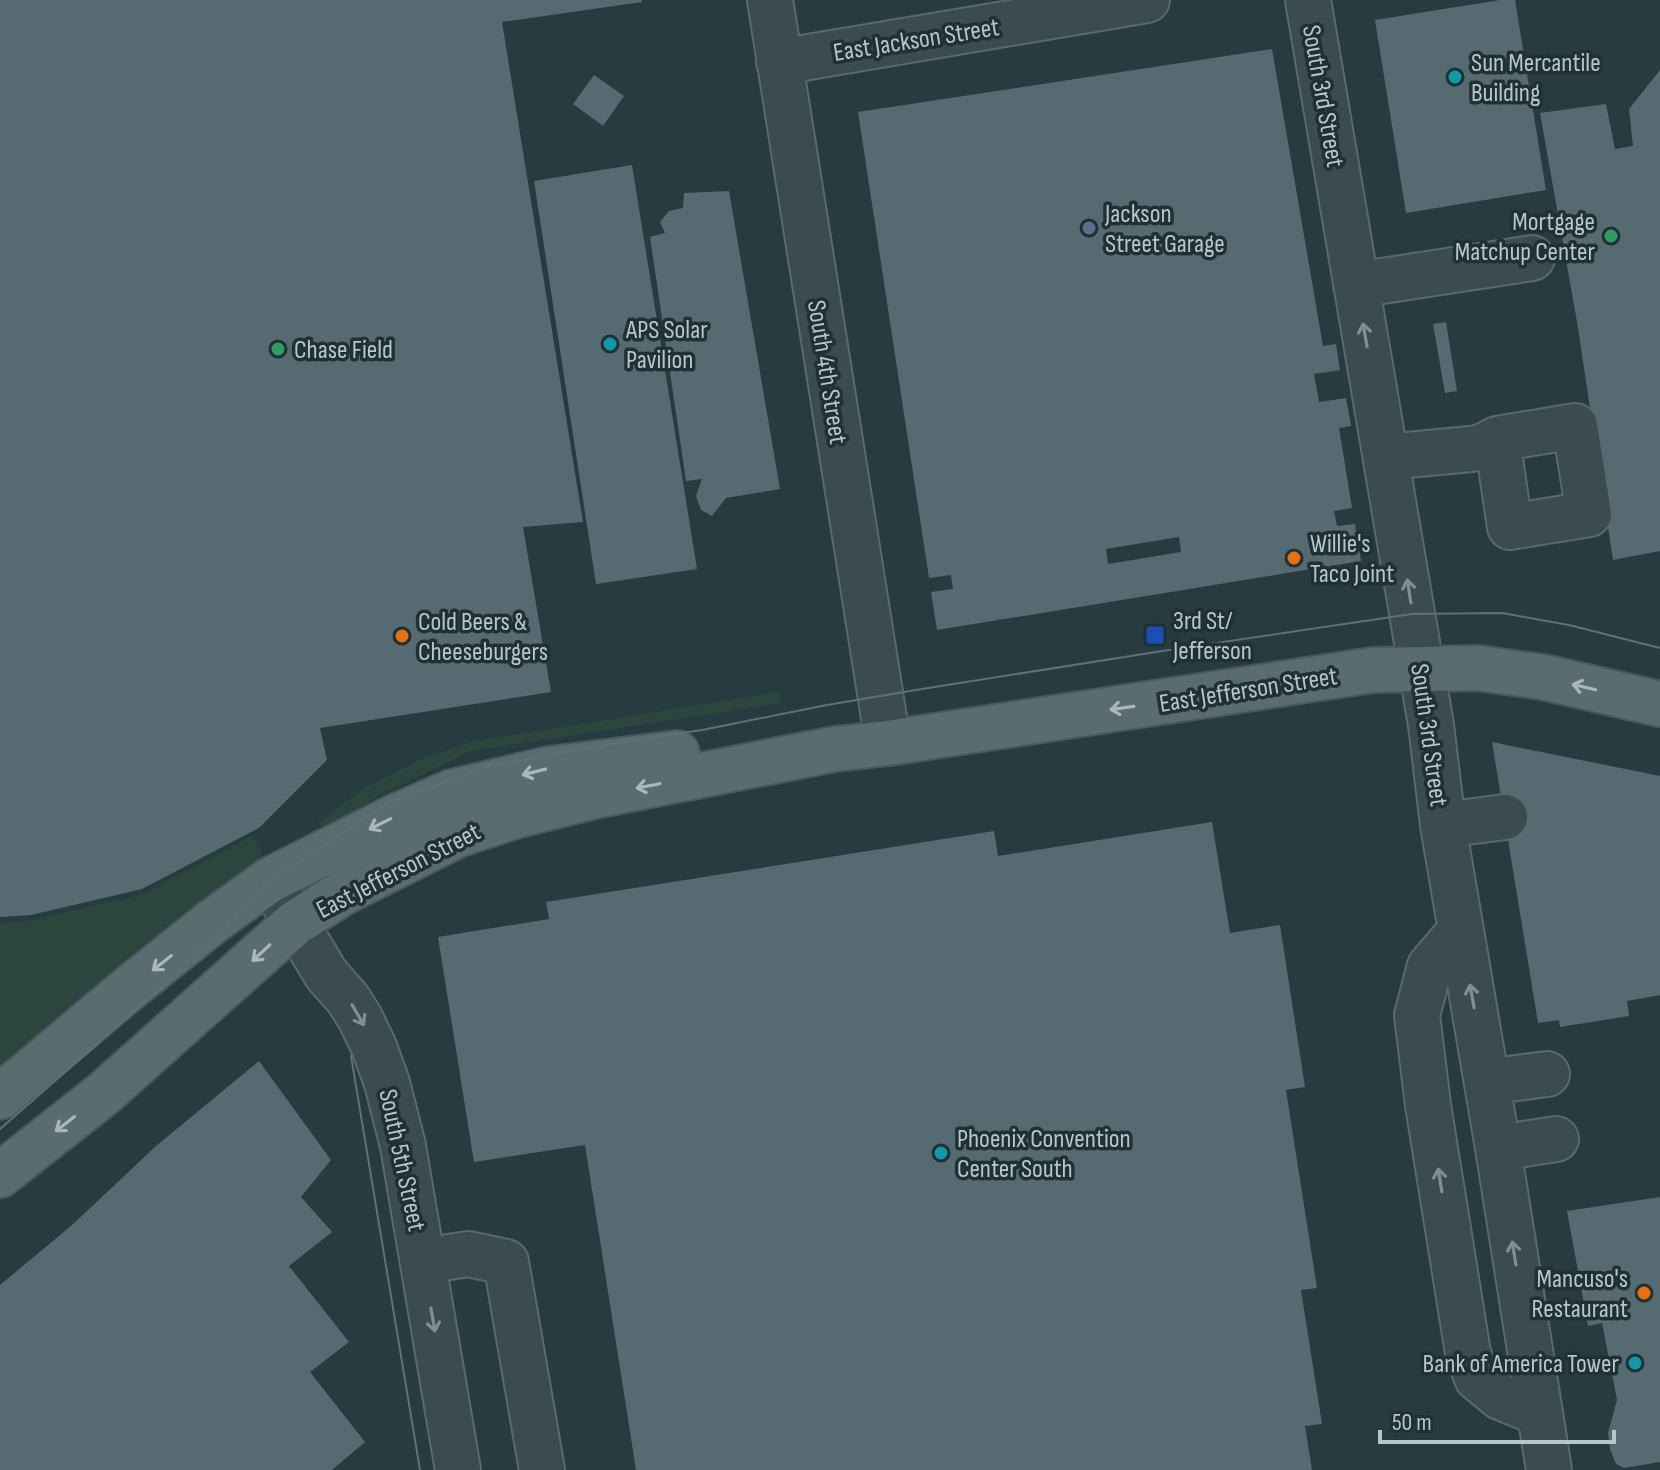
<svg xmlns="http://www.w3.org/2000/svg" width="1660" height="1470" font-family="'Sofia Sans Condensed',sans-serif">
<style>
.green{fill:#2c463d}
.building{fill:#556b71;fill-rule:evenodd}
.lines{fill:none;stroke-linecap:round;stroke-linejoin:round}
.minor-casing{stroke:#59696e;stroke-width:48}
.major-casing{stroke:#48585d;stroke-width:48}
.minor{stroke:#3b4c51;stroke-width:44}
.major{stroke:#596c70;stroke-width:44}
.tram{stroke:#5d7277;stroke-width:2}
.oneway{stroke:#808f94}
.oneway2{stroke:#aab8bd}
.culture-dot{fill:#0f9aa8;stroke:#203136;stroke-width:3}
.service-dot{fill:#5c6f8a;stroke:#203136;stroke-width:3}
.leisure-dot{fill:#2e9e5b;stroke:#203136;stroke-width:3}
.food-dot{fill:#e8710a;stroke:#203136;stroke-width:3}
.transit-dot{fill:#1a4fb4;stroke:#203136;stroke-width:3}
.labels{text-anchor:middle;stroke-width:7;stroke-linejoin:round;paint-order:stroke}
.street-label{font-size:26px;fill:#b8c6cb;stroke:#203136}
.poi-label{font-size:26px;fill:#b8c6cb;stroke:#203136;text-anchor:start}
</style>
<rect width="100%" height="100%" fill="#273c41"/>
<!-- green -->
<path class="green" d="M779,692L781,703L471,751L374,798L326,832L318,823L363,789L419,760L470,742Z
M252,836L260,849L263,861L0,1079V923L28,921L141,895Z"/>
<!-- building -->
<path class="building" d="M0,0H642V2L502,22L583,522L523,527L551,692L320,728L327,760L259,828L142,889L31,915L0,917Z
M1500,0H1515L1546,190L1406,213L1375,20Z
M1272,49L1323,346L1336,344L1340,370L1314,374L1319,402L1346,398L1351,426L1339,428L1352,508L1334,511L1337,526L1355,524L1361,561L937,630L931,592L953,589L951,575L929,578L858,112ZM1179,537L1181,552L1108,564L1106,549Z
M1660,70V551L1613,560L1577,322L1540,113L1606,104L1615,149L1633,146L1629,109Z
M594,75L624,96L603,126L573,104Z
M632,165L697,569L596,584L534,181Z
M729,191L780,489L726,498L712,516L701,510L696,496L702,479L686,481L650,237L665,233L660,222L669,211L683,208L684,193Z
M1446,322L1457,391L1445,393L1433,324Z
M1492,742L1660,776V995L1627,1001L1629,1016L1560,1027L1559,1020L1538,1023Z
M1212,822L1230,933L1280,925L1305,1087L1286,1090L1317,1288L1301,1290L1322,1424L1305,1426L1312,1470H636L585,1145L474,1162L438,937L549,919L546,902L994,831L998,856Z
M259,1061L331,1160L301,1197L332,1232L289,1266L349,1342L310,1372L365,1442L332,1470H0V1285L71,1226L156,1146Z
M1660,1197V1462L1624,1468L1616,1464L1610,1449L1608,1433L1617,1400L1602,1323L1588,1326L1567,1211Z"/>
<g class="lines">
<!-- minor casing -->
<g class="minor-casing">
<path id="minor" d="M770,0L888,743
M1308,0L1431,725L1443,825L1498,1148L1549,1470
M779,62L1147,0
M1356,285L1532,258
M1386,457L1471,449L1482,447L1497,439L1575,426L1589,514L1510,527L1497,439
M1443,825L1505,817
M270,880L326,974L348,999L360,1018L374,1047L387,1083L403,1146L458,1470
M1460,931L1430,966L1417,1015L1428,1105L1444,1204L1468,1353L1477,1378L1500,1397L1539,1413
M1487,1082L1547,1074
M1498,1148L1556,1139
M423,1261L468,1254L506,1262L542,1470"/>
</g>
<!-- major casing -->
<g class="major-casing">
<path id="major" d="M0,1097L121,995L212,922L270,880L395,817L452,792L549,769L677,753
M0,1175L102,1095L295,923L344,892L457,835L515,816L595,796L835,749L888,743L1373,670L1478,668L1543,677L1660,704"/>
</g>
<!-- minor -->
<use href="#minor" class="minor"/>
<!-- major -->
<use href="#major" class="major"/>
<!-- tram -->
<path class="tram" d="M351,1056L420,1470
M0,1129L160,989L270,880L390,802L489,766L639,739L702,730L827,705L922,689L1156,652L1412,614L1502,613L1569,625L1660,648"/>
</g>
<!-- one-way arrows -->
<defs><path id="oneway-shaft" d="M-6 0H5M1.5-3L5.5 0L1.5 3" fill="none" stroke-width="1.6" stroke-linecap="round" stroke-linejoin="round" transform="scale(2)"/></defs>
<g class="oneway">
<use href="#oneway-shaft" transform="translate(1365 335) rotate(-100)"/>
<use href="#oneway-shaft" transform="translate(1409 591) rotate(-99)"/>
<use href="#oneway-shaft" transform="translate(1472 996) rotate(-100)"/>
<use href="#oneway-shaft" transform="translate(358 1015) rotate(60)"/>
<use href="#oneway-shaft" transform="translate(1440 1180) rotate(-99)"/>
<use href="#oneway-shaft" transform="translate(1514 1253) rotate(-99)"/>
<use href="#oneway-shaft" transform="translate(433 1320) rotate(80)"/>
</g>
<g class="oneway2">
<use href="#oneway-shaft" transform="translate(1584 687) rotate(-167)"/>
<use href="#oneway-shaft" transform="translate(1122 708) rotate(172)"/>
<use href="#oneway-shaft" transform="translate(534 772) rotate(166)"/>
<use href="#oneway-shaft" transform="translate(648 786) rotate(169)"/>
<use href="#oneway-shaft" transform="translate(380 824) rotate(153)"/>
<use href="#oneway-shaft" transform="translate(261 953) rotate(137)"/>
<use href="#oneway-shaft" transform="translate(162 963) rotate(142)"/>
<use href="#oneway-shaft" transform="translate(65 1124) rotate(142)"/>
</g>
<!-- markers -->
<g class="culture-dot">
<circle cx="1455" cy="77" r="8"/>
<circle cx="610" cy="344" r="8"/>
<circle cx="941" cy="1153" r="8"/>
<circle cx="1635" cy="1363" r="8"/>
</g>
<circle class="service-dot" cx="1089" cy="228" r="8"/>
<g class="leisure-dot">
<circle cx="1611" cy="236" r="8"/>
<circle cx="278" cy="349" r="8"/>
</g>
<g class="food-dot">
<circle cx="1294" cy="558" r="8"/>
<circle cx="402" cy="636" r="8"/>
<circle cx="1644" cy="1293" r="8"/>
</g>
<rect class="transit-dot" x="1145" y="625" width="20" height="20" rx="4"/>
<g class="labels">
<!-- street labels -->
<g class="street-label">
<text transform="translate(916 39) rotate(-9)" y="9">East Jackson Street</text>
<text transform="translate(1324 96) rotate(80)" y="9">South 3rd Street</text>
<text transform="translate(828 372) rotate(81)" y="9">South 4th Street</text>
<text transform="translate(1248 689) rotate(-9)" y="9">East Jefferson Street</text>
<text transform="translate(1430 735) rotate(82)" y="9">South 3rd Street</text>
<text transform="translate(398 870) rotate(-27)" y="9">East Jefferson Street</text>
<text transform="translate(403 1160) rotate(78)" y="9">South 5th Street</text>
</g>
<!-- poi labels -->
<g class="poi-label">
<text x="1471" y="71">Sun Mercantile<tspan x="1471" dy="30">Building</tspan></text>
<text x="1105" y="222">Jackson<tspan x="1105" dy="30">Street Garage</tspan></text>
<text x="1595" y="230" text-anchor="end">Mortgage<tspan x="1595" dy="30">Matchup Center</tspan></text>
<text x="626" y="338">APS Solar<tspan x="626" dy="30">Pavilion</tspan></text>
<text x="294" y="358">Chase Field</text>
<text x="1310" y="552">Willie's<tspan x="1310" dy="30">Taco Joint</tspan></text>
<text x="1173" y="629">3rd St/<tspan x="1173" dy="30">Jefferson</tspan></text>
<text x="418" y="630">Cold Beers &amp;<tspan x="418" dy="30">Cheeseburgers</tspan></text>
<text x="957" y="1147">Phoenix Convention<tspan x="957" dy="30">Center South</tspan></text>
<text x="1628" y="1287" text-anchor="end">Mancuso's<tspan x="1628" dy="30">Restaurant</tspan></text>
<text x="1619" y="1372" text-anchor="end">Bank of America Tower</text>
</g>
</g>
<!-- scale -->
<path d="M1380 1430v12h234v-12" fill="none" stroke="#b8c6cb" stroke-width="4"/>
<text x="1392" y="1430" font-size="24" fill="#b8c6cb" stroke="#203136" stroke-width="6" paint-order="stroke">50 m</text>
</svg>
